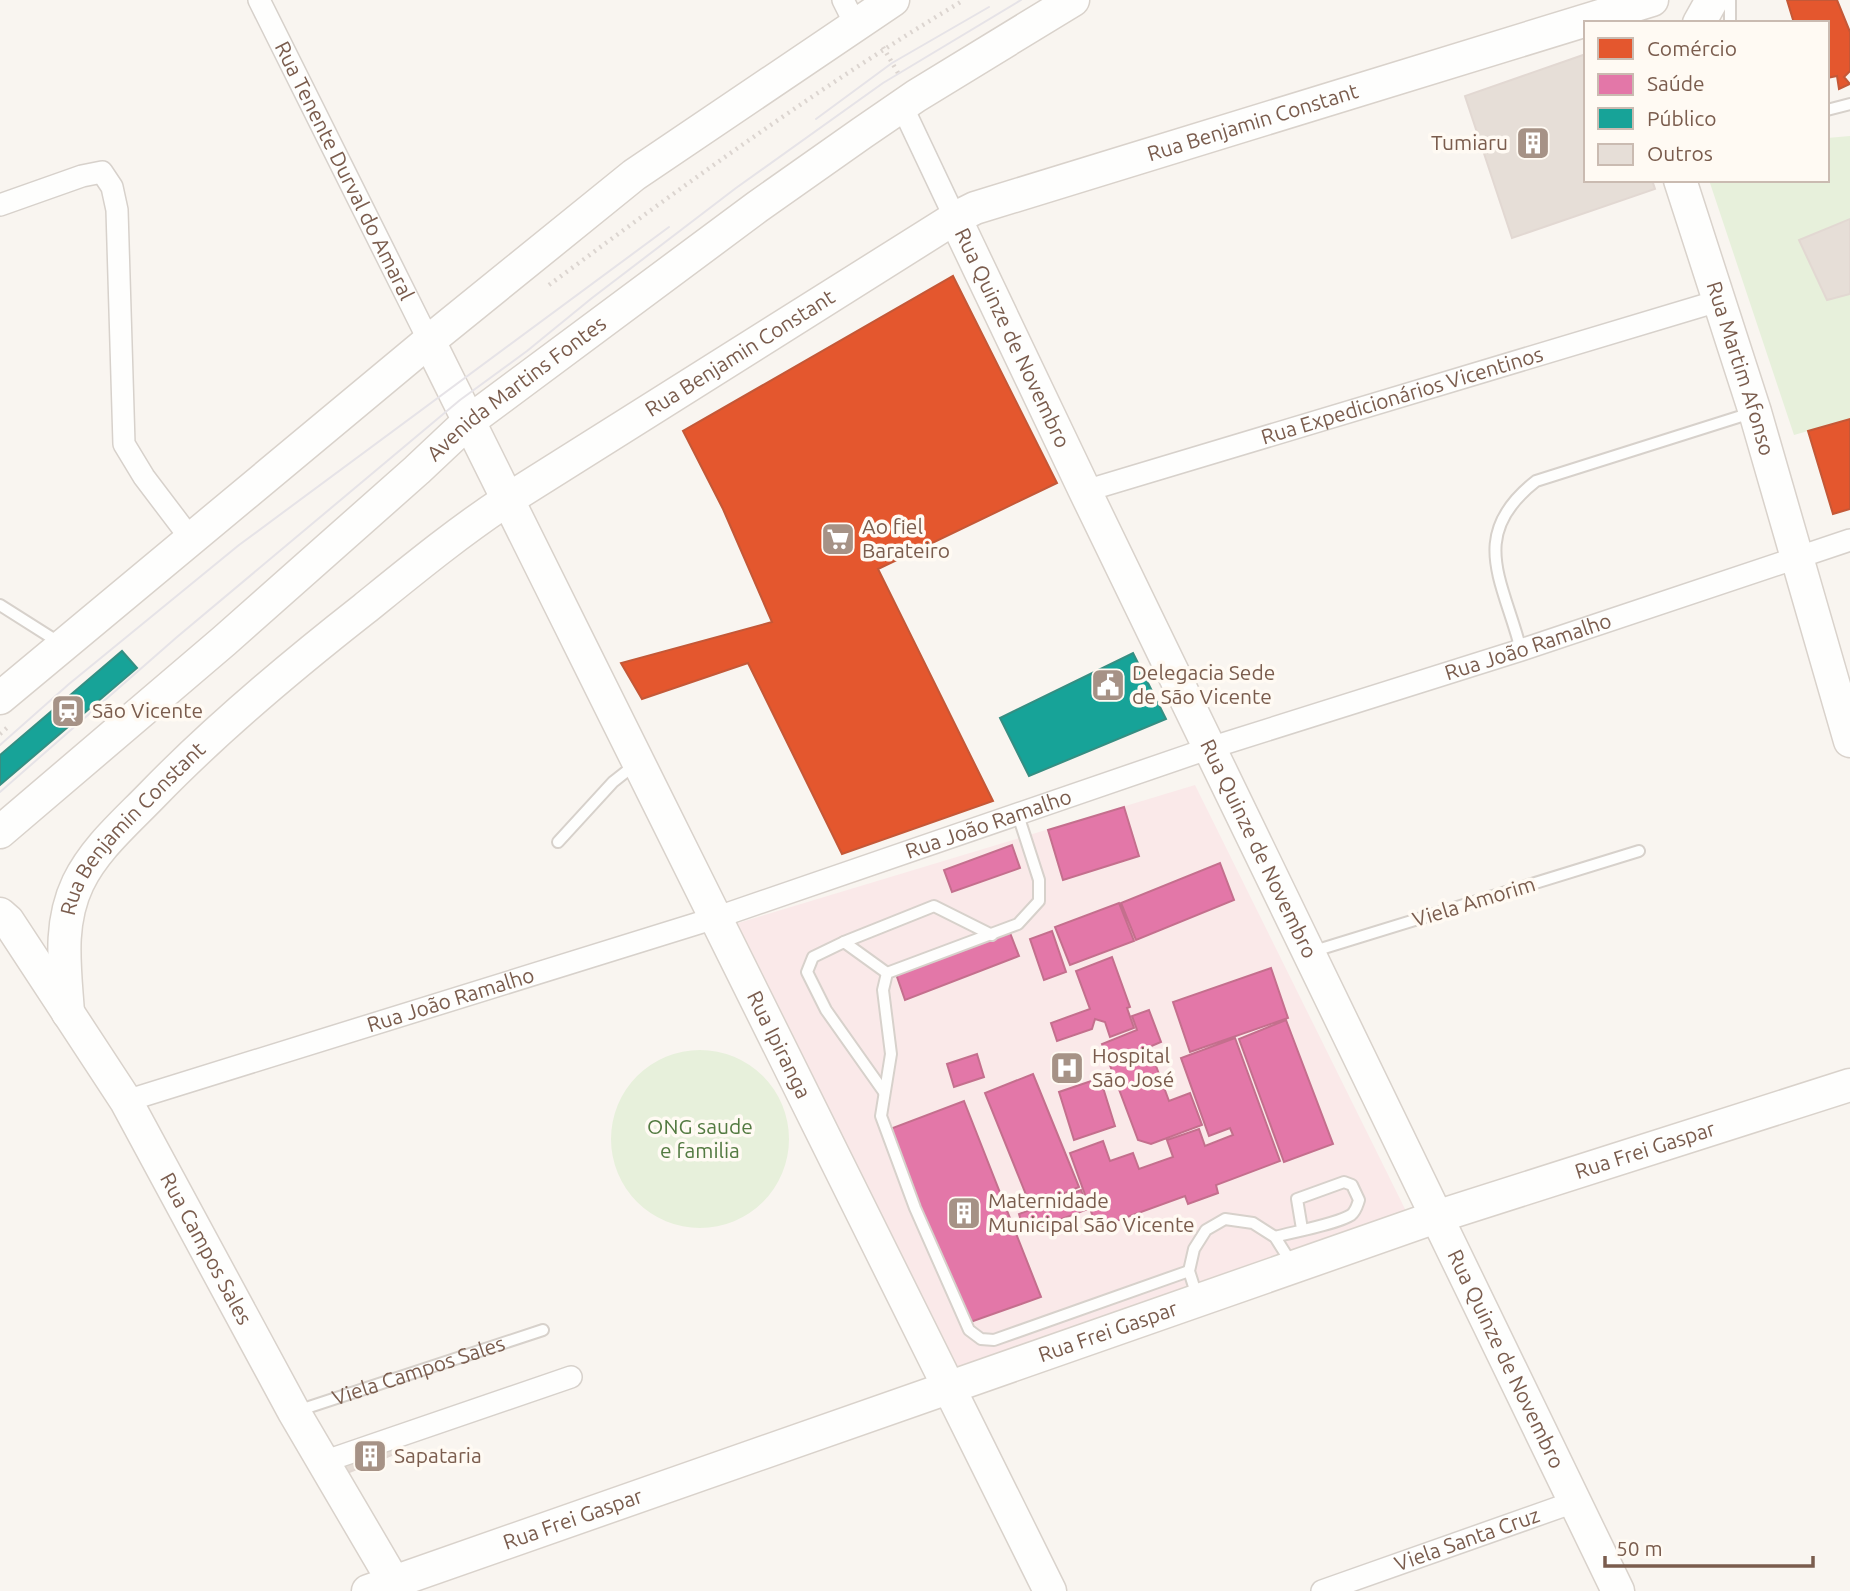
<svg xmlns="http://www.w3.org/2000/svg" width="1850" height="1591" font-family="Ubuntu,sans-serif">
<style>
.medical{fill:#fae9e9}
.green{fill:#e7f0db}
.shops{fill:#e4572e;stroke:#c45837;stroke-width:2}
.health{fill:#e377a8;stroke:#c46f8d;stroke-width:2}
.public{fill:#17a398;stroke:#358e82;stroke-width:2}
.building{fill:#e6ded7;stroke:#e2d8d2;stroke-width:2}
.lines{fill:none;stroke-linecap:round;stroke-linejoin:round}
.lane-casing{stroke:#d7d1cb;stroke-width:14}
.street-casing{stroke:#d7d1cb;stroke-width:24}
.secondary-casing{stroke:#d9d2cb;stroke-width:35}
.path{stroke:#dcd5d0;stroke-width:4.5;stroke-dasharray:2 5;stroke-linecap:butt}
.lane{stroke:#fefefd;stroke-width:10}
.street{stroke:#fefefd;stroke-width:21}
.secondary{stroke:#fefefd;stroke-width:32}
.tram{stroke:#e6e3e7;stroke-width:2}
.labels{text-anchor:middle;stroke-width:7;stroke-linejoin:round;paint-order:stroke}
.street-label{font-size:21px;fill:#7a5c4d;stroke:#fffaf3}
.poi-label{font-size:21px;fill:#7a5c4d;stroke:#fffaf3;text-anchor:start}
.park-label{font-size:21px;fill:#537a41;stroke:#fffaf3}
</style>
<rect width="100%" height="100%" fill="#f9f5f0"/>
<!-- medical -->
<path class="medical" d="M1195,785L1406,1211L955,1379L728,926Z"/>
<!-- green -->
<path class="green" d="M1850,136V419L1794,435L1709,180H1827V138Z
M611 1139a89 89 0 1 1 178 0a89 89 0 1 1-178 0Z"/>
<!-- shops -->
<path class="shops" d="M1787,0H1837L1850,32V71L1844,77L1850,84L1839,89L1837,76L1827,78V23H1794Z
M953,276L1057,483L878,569L993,801L842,854L748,663L642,699L621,663L772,622L723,509L683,431Z
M1850,419V509L1833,514L1808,431Z"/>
<!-- health -->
<path class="health" d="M1124,807L1139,856L1063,880L1048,830Z
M1012,845L1020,868L952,892L944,870Z
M1220,863L1234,900L1136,940L1121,903Z
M1119,903L1134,941L1070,965L1055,927Z
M1007,925L1019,956L905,1000L894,968Z
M1052,931L1066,972L1044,980L1030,939Z
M1112,957L1130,1007L1127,1008L1134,1028L1110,1037L1105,1022L1095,1019L1092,1029L1057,1041L1051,1023L1090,1009L1076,971Z
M1271,968L1288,1018L1190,1052L1173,1002Z
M1149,1010L1161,1042L1149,1047L1169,1101L1190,1093L1202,1125L1151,1144L1138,1140L1102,1044L1137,1030L1132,1016Z
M1286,1020L1333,1144L1284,1162L1239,1039Z
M1235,1038L1280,1161L1216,1185L1218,1193L1188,1204L1185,1196L1097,1228L1070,1153L1103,1141L1110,1161L1133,1153L1139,1169L1173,1157L1167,1140L1199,1129L1205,1146L1233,1135L1230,1128L1209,1136L1181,1058Z
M977,1054L984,1077L954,1087L947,1064Z
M1033,1074L1079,1187L1031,1207L985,1093Z
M1100,1078L1115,1126L1074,1140L1059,1092Z
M964,1101L1041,1297L962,1325L890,1129Z
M1081,1190L1088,1209L1025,1233L1019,1214Z"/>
<!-- public -->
<path class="public" d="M122,651L137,668L0,785V755Z
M1133,653L1166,719L1029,776L1000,718Z"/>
<!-- building -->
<path class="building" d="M1586,54V180H1652L1655,189L1512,238L1465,96Z
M1850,219V294L1827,300L1799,240Z
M391,1442L397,1453L347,1473L341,1459Z"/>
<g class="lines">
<!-- lane casing -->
<g class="lane-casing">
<g id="lane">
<path d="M1730,23V0"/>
<path d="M1827,110L1850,104"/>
<path d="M0,605L60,643"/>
<path d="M1521,650C1503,580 1467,535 1536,481L1751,413"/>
<path d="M1018,815L1039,880V901L1018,924L887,973L883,990L891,1054L881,1116L915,1208L969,1330L981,1339L994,1340L1189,1271"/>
<path d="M558,842L613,782L637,763"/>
<path d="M844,942L934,906L992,935"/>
<path d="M1311,952L1639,851"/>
<path d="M884,1092L826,1010L807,972L813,957L844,942L887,973"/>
<path d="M1275,1237C1293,1232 1337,1224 1351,1215C1356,1211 1357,1206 1359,1200L1352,1185L1344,1182L1297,1199L1302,1229"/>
<path d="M1197,1296L1189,1271L1194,1249L1206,1230L1225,1219L1253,1223L1275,1237L1292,1264"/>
<path id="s1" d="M297,1411L543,1330"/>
</g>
</g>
<!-- street casing -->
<g class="street-casing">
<g id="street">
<path id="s2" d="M259,0L429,341"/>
<path d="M843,0L855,24"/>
<path d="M902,106L955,218"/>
<path d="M0,205L82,176L102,172L112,187L117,210L124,444L144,477L191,539"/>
<path id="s3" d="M1085,491L1718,301"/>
<path id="s4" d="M126,1101L715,918L1210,748L1521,650L1850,540"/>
<path d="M323,1462L571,1377"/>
<path id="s5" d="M1322,1591L1574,1502"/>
</g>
</g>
<!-- secondary casing -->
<g class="secondary-casing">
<g id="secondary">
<path d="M1699,23L1712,0"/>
<path id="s6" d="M1680,180L1755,412L1850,741"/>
<path id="s7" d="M955,218L1085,491L1618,1591"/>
<path id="s8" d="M429,341L1050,1591"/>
<path d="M0,698L429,341L634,175L893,0"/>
<path id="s9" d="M0,832L224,641L417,470L468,422L757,207L862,133L916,96L1073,0"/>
<path id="s10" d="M0,914L8,921L126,1101L294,1412L399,1591"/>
<path id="s11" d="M68,1013C65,968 58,925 78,883C95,848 126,822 153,794C218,727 290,667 364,609C411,571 457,533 507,500L955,218L975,208L1652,0"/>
<path id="s12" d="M368,1591L1436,1217L1850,1085"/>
</g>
</g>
<!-- path -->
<path class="path" d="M883,47L898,73
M549,285C684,185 820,86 964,0
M0,734L9,726"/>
<!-- lane -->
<use href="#lane" class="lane"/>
<!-- street -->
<use href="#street" class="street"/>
<!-- secondary -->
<use href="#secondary" class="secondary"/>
<!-- tram -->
<path class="tram" d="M816,119L892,63L989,7
M0,745L69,684L239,545L669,227
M0,792L177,637L460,400L527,351L592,298L736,188L883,83L1021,0"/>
</g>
<!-- icons -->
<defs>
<g id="building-square" transform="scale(1.75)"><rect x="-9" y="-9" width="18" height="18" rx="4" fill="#a69286" stroke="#fffaf3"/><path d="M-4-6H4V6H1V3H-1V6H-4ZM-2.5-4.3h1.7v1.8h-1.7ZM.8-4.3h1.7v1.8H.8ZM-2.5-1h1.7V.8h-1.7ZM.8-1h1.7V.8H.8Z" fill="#fff"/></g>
<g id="supermarket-square" transform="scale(1.75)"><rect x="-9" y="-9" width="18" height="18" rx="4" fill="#a69286" stroke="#fffaf3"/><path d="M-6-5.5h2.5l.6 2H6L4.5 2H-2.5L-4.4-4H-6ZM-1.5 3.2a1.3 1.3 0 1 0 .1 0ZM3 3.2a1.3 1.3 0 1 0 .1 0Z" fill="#fff"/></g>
<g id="civic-square" transform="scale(1.75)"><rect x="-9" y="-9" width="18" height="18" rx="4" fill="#a69286" stroke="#fffaf3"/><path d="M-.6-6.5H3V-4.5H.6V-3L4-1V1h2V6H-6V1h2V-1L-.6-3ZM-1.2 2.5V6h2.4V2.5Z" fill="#fff"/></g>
<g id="station-square" transform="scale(1.75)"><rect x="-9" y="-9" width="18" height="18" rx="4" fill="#a69286" stroke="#fffaf3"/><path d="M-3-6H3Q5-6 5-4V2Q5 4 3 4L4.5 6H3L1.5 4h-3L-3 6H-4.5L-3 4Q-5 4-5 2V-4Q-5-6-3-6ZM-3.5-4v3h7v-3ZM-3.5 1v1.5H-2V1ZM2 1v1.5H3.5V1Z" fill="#fff"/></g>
<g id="hospital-square" transform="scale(1.75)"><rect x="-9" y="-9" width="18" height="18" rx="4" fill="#a69286" stroke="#fffaf3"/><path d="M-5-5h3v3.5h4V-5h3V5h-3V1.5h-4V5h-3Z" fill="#fff"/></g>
</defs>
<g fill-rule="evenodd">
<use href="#building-square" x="1533" y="143"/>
<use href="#supermarket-square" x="838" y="539"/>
<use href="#civic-square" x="1108" y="685"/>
<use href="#station-square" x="68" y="711"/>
<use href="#hospital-square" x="1067" y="1068"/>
<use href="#building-square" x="964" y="1213"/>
<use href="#building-square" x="370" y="1456"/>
</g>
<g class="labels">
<!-- street labels -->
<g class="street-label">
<text dy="7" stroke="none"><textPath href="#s11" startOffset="1552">Rua Benjamin Constant</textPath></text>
<text dy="7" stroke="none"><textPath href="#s2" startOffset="191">Rua Tenente Durval do Amaral</textPath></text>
<text dy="7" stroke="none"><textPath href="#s7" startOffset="133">Rua Quinze de Novembro</textPath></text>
<text dy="7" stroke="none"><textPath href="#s11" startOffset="985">Rua Benjamin Constant</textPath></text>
<text dy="7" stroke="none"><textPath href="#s6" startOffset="198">Rua Martim Afonso</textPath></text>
<text dy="7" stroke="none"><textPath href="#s9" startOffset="681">Avenida Martins Fontes</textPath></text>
<text dy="7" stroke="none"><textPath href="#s3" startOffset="331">Rua Expedicionários Vicentinos</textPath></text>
<text dy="7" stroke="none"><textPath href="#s4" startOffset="1474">Rua João Ramalho</textPath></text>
<text dy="7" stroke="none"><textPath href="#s4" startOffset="906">Rua João Ramalho</textPath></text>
<text dy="7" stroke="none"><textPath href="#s11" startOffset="208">Rua Benjamin Constant</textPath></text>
<text dy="7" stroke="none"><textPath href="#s7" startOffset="700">Rua Quinze de Novembro</textPath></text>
<text transform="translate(1474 902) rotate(-17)" y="7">Viela Amorim</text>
<text dy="7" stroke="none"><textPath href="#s4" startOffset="340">Rua João Ramalho</textPath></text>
<text dy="7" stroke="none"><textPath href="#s8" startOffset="786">Rua Ipiranga</textPath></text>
<text dy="7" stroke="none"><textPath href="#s12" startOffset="1351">Rua Frei Gaspar</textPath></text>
<text dy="7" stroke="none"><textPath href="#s10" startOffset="394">Rua Campos Sales</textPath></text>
<text dy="7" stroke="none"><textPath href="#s12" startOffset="784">Rua Frei Gaspar</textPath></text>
<text dy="7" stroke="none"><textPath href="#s7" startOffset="1267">Rua Quinze de Novembro</textPath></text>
<text dy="7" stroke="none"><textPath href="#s1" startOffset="128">Viela Campos Sales</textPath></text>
<text dy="7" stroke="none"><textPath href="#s12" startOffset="217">Rua Frei Gaspar</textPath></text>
<text dy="7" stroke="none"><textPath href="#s5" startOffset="154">Viela Santa Cruz</textPath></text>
</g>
<!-- poi labels -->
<g class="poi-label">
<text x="1508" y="150" text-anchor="end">Tumiaru</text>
<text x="862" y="534">Ao fiel<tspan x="862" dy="24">Barateiro</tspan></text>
<text x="1132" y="680">Delegacia Sede<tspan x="1132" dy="24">de São Vicente</tspan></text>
<text x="92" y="718">São Vicente</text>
<text x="1092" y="1063">Hospital<tspan x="1092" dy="24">São José</tspan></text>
<text x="988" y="1208">Maternidade<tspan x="988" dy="24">Municipal São Vicente</tspan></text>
<text x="394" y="1463">Sapataria</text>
</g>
<!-- park labels -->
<g class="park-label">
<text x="700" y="1134">ONG saude<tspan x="700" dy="24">e familia</tspan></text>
</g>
</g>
<!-- legend -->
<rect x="1584" y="21" width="245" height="161" fill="#fffaf3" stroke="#cabbb1" stroke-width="2"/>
<rect x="1598" y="38" width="35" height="21" fill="#e4572e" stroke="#cabbb1" stroke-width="2"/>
<text x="1647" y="56" font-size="21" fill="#7a5c4d">Comércio</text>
<rect x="1598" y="74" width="35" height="21" fill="#e377a8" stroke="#cabbb1" stroke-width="2"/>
<text x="1647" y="91" font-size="21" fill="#7a5c4d">Saúde</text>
<rect x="1598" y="108" width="35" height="21" fill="#17a398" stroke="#cabbb1" stroke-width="2"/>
<text x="1647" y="126" font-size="21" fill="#7a5c4d">Público</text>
<rect x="1598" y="144" width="35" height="21" fill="#e6ded7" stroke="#cabbb1" stroke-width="2"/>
<text x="1647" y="161" font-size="21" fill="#7a5c4d">Outros</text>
<!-- scale -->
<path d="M1605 1556v10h208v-10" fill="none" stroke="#7a5c4d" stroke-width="3.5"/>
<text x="1616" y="1556" font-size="21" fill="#7a5c4d" stroke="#fffaf3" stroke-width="5" paint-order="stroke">50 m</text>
</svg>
